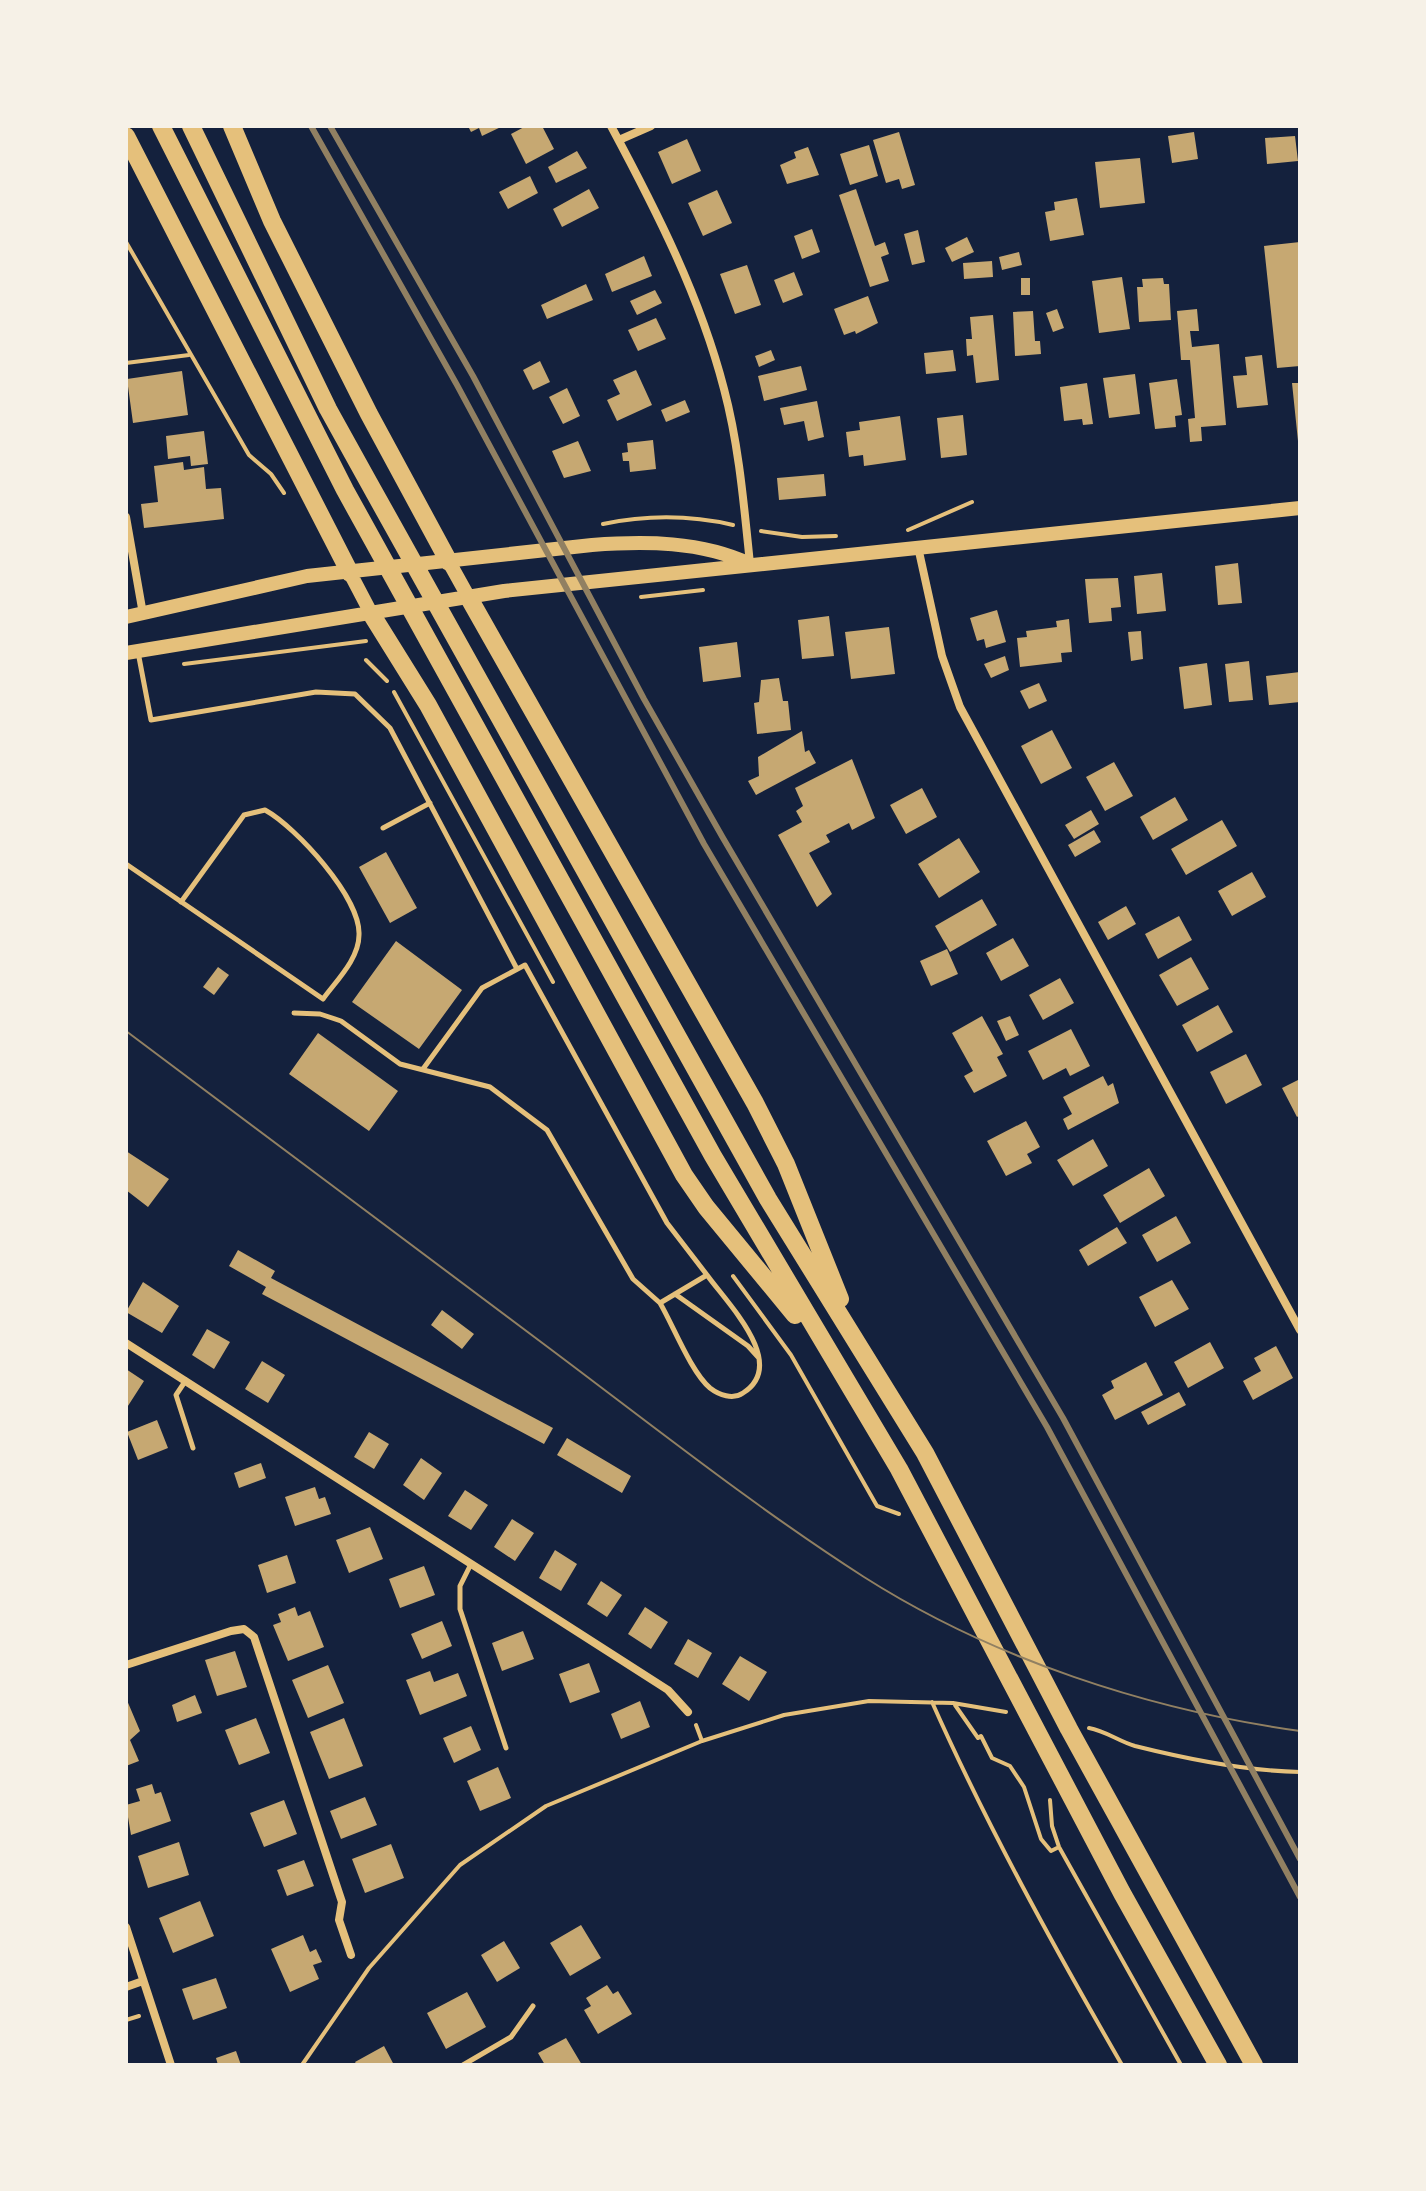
<svg xmlns="http://www.w3.org/2000/svg" width="1426" height="2191" font-family="'Roboto Condensed',sans-serif">
<style>
.building{fill:#c6a872}
.lines{fill:none;stroke-linecap:round;stroke-linejoin:round}
.path{stroke:#e5c07b;stroke-width:4}
.service{stroke:#e5c07b;stroke-width:5}
.minor{stroke:#e5c07b;stroke-width:8}
.secondary{stroke:#e5c07b;stroke-width:14}
.trunk{stroke:#e5c07b;stroke-width:18}
.tram{stroke:#918062;stroke-width:2}
.rail{stroke:#918062;stroke-width:6}
</style>
<rect width="100%" height="100%" fill="#14213d"/>
<!-- building -->
<path class="building" d="M468,126H503L482,136L479,128L471,132Z
M526,126H542L554,149L526,164L511,134Z
M899,132L915,185L902,189L899,179L886,183L873,140Z
M1194,132L1198,159L1172,163L1168,136Z
M1295,136L1298,161L1267,164L1265,138Z
M687,139L701,171L672,184L658,152Z
M869,145L878,176L850,185L840,154Z
M808,147L819,175L787,184L780,165L796,158L794,152Z
M577,151L587,168L556,183L548,167Z
M1140,158L1145,203L1100,208L1095,162Z
M530,176L538,193L508,209L499,192Z
M589,189L599,208L562,227L553,209Z
M856,189L875,246L885,242L889,254L881,257L889,281L870,287L839,195Z
M717,190L732,223L703,236L688,203Z
M1077,198L1084,235L1050,241L1045,212L1055,210L1054,202Z
M812,229L820,252L802,259L794,236Z
M918,230L925,262L912,265L904,234Z
M967,237L974,252L952,262L945,248Z
M1300,242V366L1277,368L1264,246Z
M1019,252L1022,265L1002,270L999,257Z
M644,256L652,276L612,292L605,274Z
M992,261L993,277L964,279L963,263Z
M747,265L761,305L735,314L720,274Z
M794,272L803,295L783,303L774,280Z
M1122,277L1130,329L1099,333L1092,281Z
M1021,278H1030V295H1021Z
M1163,278L1164,284H1169L1171,320L1139,322L1137,287H1143L1142,279Z
M586,284L593,300L547,319L541,305Z
M655,290L662,303L637,315L630,301Z
M868,296L878,323L856,334L855,331L844,335L834,309Z
M1057,309L1064,328L1053,332L1046,313Z
M1197,309L1199,331H1190L1192,347L1219,344L1226,425L1201,427L1202,441L1190,442L1188,419L1195,418L1190,360H1181L1177,311Z
M1033,311L1035,341H1040L1041,354L1015,356L1013,312Z
M993,315L999,380L976,383L973,355L967,356L966,339H972L970,317Z
M656,318L666,339L638,351L628,330Z
M771,350L775,360L759,367L755,356Z
M953,350L956,371L926,374L924,353Z
M1262,355L1268,405L1237,408L1233,376L1247,375L1245,357Z
M540,361L550,382L533,390L523,370Z
M801,366L807,390L764,401L758,376Z
M636,370L652,405L617,421L607,400L620,394L613,380Z
M182,371L188,415L133,423L127,379Z
M1135,374L1140,414L1109,418L1103,378Z
M1177,379L1182,415L1175,416L1176,427L1155,429L1149,383Z
M1087,383L1093,424L1083,425L1082,419L1064,421L1060,387Z
M1292,383H1300V440L1298,441Z
M567,388L580,416L563,424L549,397Z
M685,400L690,412L666,422L661,410Z
M817,401L824,437L808,441L804,421L784,425L780,408Z
M963,415L967,455L941,458L937,418Z
M900,416L906,460L864,466L863,455L849,457L846,432L860,430L859,422Z
M204,431L208,464L191,466L190,456L168,459L166,436Z
M653,440L656,469L630,472L629,461H623L622,453L628,452L627,443Z
M578,441L591,471L564,478L552,451Z
M183,462L184,470L204,467L206,489L221,488L224,519L144,528L141,504L158,502L154,466Z
M824,474L826,496L779,500L777,478Z
M1238,563L1242,603L1218,605L1215,566Z
M1162,573L1166,611L1137,614L1134,576Z
M1118,578L1121,607L1111,608L1112,621L1089,623L1085,579Z
M997,610L1006,642L986,648L984,639L977,641L970,618Z
M829,616L834,656L802,659L798,620Z
M1069,619L1072,652L1061,653L1062,662L1020,667L1017,638L1027,637L1026,631L1057,627L1056,621Z
M889,627L895,674L851,679L845,632Z
M1141,631L1143,659L1131,661L1128,632Z
M737,642L741,677L703,682L699,647Z
M1005,656L1009,670L991,678L984,664Z
M1249,661L1253,700L1229,702L1225,664Z
M1207,663L1212,705L1184,709L1179,667Z
M1300,672V702L1269,705L1266,676Z
M779,678L783,701H788L791,730L757,734L754,703L759,702L761,680Z
M1039,683L1047,701L1029,709L1020,691Z
M1052,730L1072,768L1041,784L1021,746Z
M802,731L805,752L809,750L816,763L756,795L748,781L759,776L758,757Z
M852,759L875,818L852,830L849,823L826,835L830,842L809,853L832,894L817,907L778,835L802,822L796,811L803,806L795,788Z
M1114,762L1133,796L1105,811L1086,777Z
M922,788L937,817L906,834L890,805Z
M1175,797L1188,820L1153,840L1140,817Z
M1091,810L1099,824L1074,839L1065,825Z
M1222,820L1237,846L1186,875L1171,849Z
M1094,830L1101,842L1075,857L1068,845Z
M959,838L980,872L939,898L918,864Z
M386,852L417,908L390,923L359,867Z
M1252,872L1266,897L1232,916L1218,891Z
M982,899L997,925L950,952L935,926Z
M1126,906L1136,924L1108,940L1098,922Z
M1179,916L1192,940L1158,959L1145,934Z
M1013,938L1029,966L1001,981L986,953Z
M396,941L462,990L419,1049L352,1002Z
M947,949L958,974L931,986L920,961Z
M1191,957L1209,989L1177,1006L1159,975Z
M218,967L229,975L214,995L203,987Z
M1060,978L1074,1003L1043,1020L1029,995Z
M1218,1005L1233,1032L1197,1052L1182,1025Z
M982,1016L1003,1054L997,1057L1007,1076L974,1093L964,1076L973,1071L952,1033Z
M1010,1016L1019,1035L1006,1041L997,1021Z
M1071,1029L1090,1066L1070,1076L1066,1068L1043,1080L1028,1051Z
M318,1033L398,1091L369,1131L289,1074Z
M1246,1054L1262,1085L1226,1104L1210,1072Z
M1103,1076L1108,1086L1113,1083L1119,1103L1068,1130L1063,1119L1072,1114L1063,1097Z
M1300,1079V1115L1297,1117L1282,1088Z
M1026,1121L1040,1147L1027,1154L1032,1163L1006,1176L987,1141Z
M1093,1139L1108,1166L1073,1186L1057,1160Z
M126,1151L169,1179L148,1207L126,1190Z
M1149,1168L1165,1196L1120,1223L1103,1195Z
M1176,1216L1191,1243L1157,1262L1142,1235Z
M1117,1227L1127,1243L1088,1266L1079,1250Z
M238,1250L275,1271L271,1278L553,1428L544,1444L262,1294L266,1287L229,1266Z
M1172,1280L1189,1309L1155,1327L1139,1297Z
M143,1282L179,1306L162,1333L126,1312Z
M442,1310L474,1334L462,1349L431,1325Z
M207,1329L230,1342L214,1369L192,1355Z
M1210,1342L1224,1368L1188,1388L1174,1362Z
M1276,1346L1293,1378L1253,1400L1243,1381L1261,1371L1254,1358Z
M262,1361L285,1375L268,1403L245,1389Z
M1146,1362L1163,1395L1115,1420L1102,1395L1114,1388L1111,1381Z
M126,1369L144,1381L126,1409Z
M1179,1392L1186,1405L1148,1425L1141,1412Z
M157,1420L168,1448L138,1460L127,1432Z
M369,1432L389,1444L374,1469L354,1457Z
M567,1438L631,1476L622,1493L557,1455Z
M421,1458L442,1473L424,1500L403,1485Z
M261,1463L266,1478L239,1488L234,1473Z
M315,1487L319,1499L325,1497L331,1514L295,1526L285,1497Z
M465,1490L488,1505L471,1530L448,1516Z
M512,1519L534,1533L515,1561L494,1547Z
M370,1527L383,1559L349,1573L336,1540Z
M555,1550L577,1564L561,1591L539,1578Z
M287,1555L296,1583L267,1593L258,1565Z
M424,1566L435,1595L400,1608L389,1579Z
M601,1581L622,1595L607,1617L587,1604Z
M295,1607L298,1616L310,1611L324,1647L288,1661L273,1625L281,1622L278,1614Z
M645,1607L668,1622L651,1649L628,1634Z
M442,1621L452,1646L422,1659L411,1634Z
M523,1631L534,1659L502,1671L492,1643Z
M688,1639L712,1653L698,1678L674,1664Z
M235,1651L247,1687L217,1696L205,1660Z
M740,1656L767,1672L749,1701L722,1684Z
M589,1663L600,1692L570,1703L559,1674Z
M328,1665L344,1703L308,1718L292,1680Z
M430,1671L434,1682L458,1673L467,1696L420,1715L406,1680Z
M195,1695L202,1713L177,1722L172,1705Z
M126,1698L140,1731L130,1740L139,1761L126,1766Z
M640,1701L650,1727L621,1739L611,1714Z
M256,1718L270,1753L239,1765L225,1730Z
M344,1718L363,1766L329,1779L310,1732Z
M471,1726L481,1750L454,1763L443,1738Z
M498,1767L511,1798L480,1811L467,1781Z
M152,1784L155,1794L161,1792L171,1821L131,1835L126,1805L140,1801L136,1789Z
M365,1797L377,1825L341,1839L330,1811Z
M284,1800L297,1834L264,1847L250,1813Z
M179,1842L189,1875L148,1888L138,1856Z
M391,1844L404,1878L365,1893L352,1859Z
M304,1860L314,1886L287,1896L277,1870Z
M200,1901L214,1936L173,1953L159,1918Z
M581,1925L601,1958L570,1976L550,1943Z
M303,1935L310,1952L316,1949L322,1962L313,1965L319,1979L290,1992L271,1949Z
M504,1941L520,1968L497,1982L481,1955Z
M216,1978L227,2008L193,2020L182,1989Z
M607,1985L613,1994L618,1991L632,2014L598,2034L584,2010L591,2006L586,1998Z
M467,1992L486,2027L446,2049L427,2013Z
M566,2038L582,2065H545L538,2053Z
M384,2046L394,2065H357L355,2062Z
M236,2051L241,2065H218L216,2058Z"/>
<g class="lines">
<!-- path -->
<path class="path" d="M126,242L249,455L271,474L284,493
M126,363L189,355
M603,524C646,515 690,515 733,525
M908,530L972,502
M761,531L802,537L836,536
M641,597L703,590
M366,660L387,681
M184,664L366,641
M394,692L553,982
M733,1276L791,1355L877,1506L899,1514
M932,1702C987,1826 1054,1947 1122,2065
M955,1705L978,1738L981,1736L992,1758L1010,1766L1024,1787L1041,1839L1051,1851L1059,1847
M696,1725L702,1741
M1089,1728C1106,1731 1118,1741 1135,1746C1187,1759 1246,1771 1300,1772
M1050,1800L1052,1826L1059,1847L1181,2065
M126,2020L139,2016
M302,2065L369,1968L460,1865L546,1806L702,1741L784,1715L869,1701L953,1703L1006,1712"/>
<!-- service -->
<path class="service" d="M138,652L151,720L316,692L355,694L390,728L517,969
M383,828L430,803
M126,864L323,999C336,981 359,959 359,935C361,898 296,827 265,810L244,815L181,902
M294,1013L320,1014L341,1021L400,1064L490,1087L547,1130L633,1279L660,1303L707,1275C727,1303 789,1364 743,1393C733,1400 719,1395 710,1388C691,1372 673,1325 660,1303
M423,1069L482,988L525,965L667,1223L707,1275
M675,1294L748,1346L758,1357
M186,1380L176,1395L193,1448
M471,1564L460,1586V1609L506,1748
M463,2065L511,2037L533,2006"/>
<!-- minor -->
<path class="minor" d="M611,126C656,210 700,296 724,389C739,445 744,506 750,564
M619,140L651,126
M126,517L143,614
M918,547L942,656L960,707L1300,1330
M126,1343L668,1690L688,1712
M126,1665L231,1631L244,1629L254,1637L342,1902L339,1920L351,1955
M126,1927L171,2065
M126,1987L143,1981"/>
<!-- secondary -->
<path class="secondary" d="M449,562L469,598
M350,573L372,615
M126,617L307,576L592,545C645,541 701,541 750,564
M126,653L504,591L1300,508"/>
<!-- trunk -->
<path class="trunk" d="M161,126L345,490L713,1156L899,1469L1122,1893L1218,2065
M191,126L328,409L369,483L768,1199L925,1453L1069,1729L1254,2065
M232,126L272,221L369,414L449,562
M126,136L350,573
M469,598L755,1103L786,1164L840,1299
M372,615L428,705L684,1175L706,1207L795,1315"/>
<!-- tram -->
<path class="tram" d="M126,1031C267,1137 408,1242 549,1348C653,1426 755,1507 864,1577C993,1659 1149,1710 1300,1731"/>
<!-- rail -->
<path class="rail" d="M311,126L457,385L704,844L1047,1427L1300,1897
M330,126L473,376L644,699L723,838L1063,1418L1300,1859"/>
</g>
<!-- border -->
<rect width="1426" height="2191" fill="none" stroke="#f6f1e7" stroke-width="256"/>
</svg>
